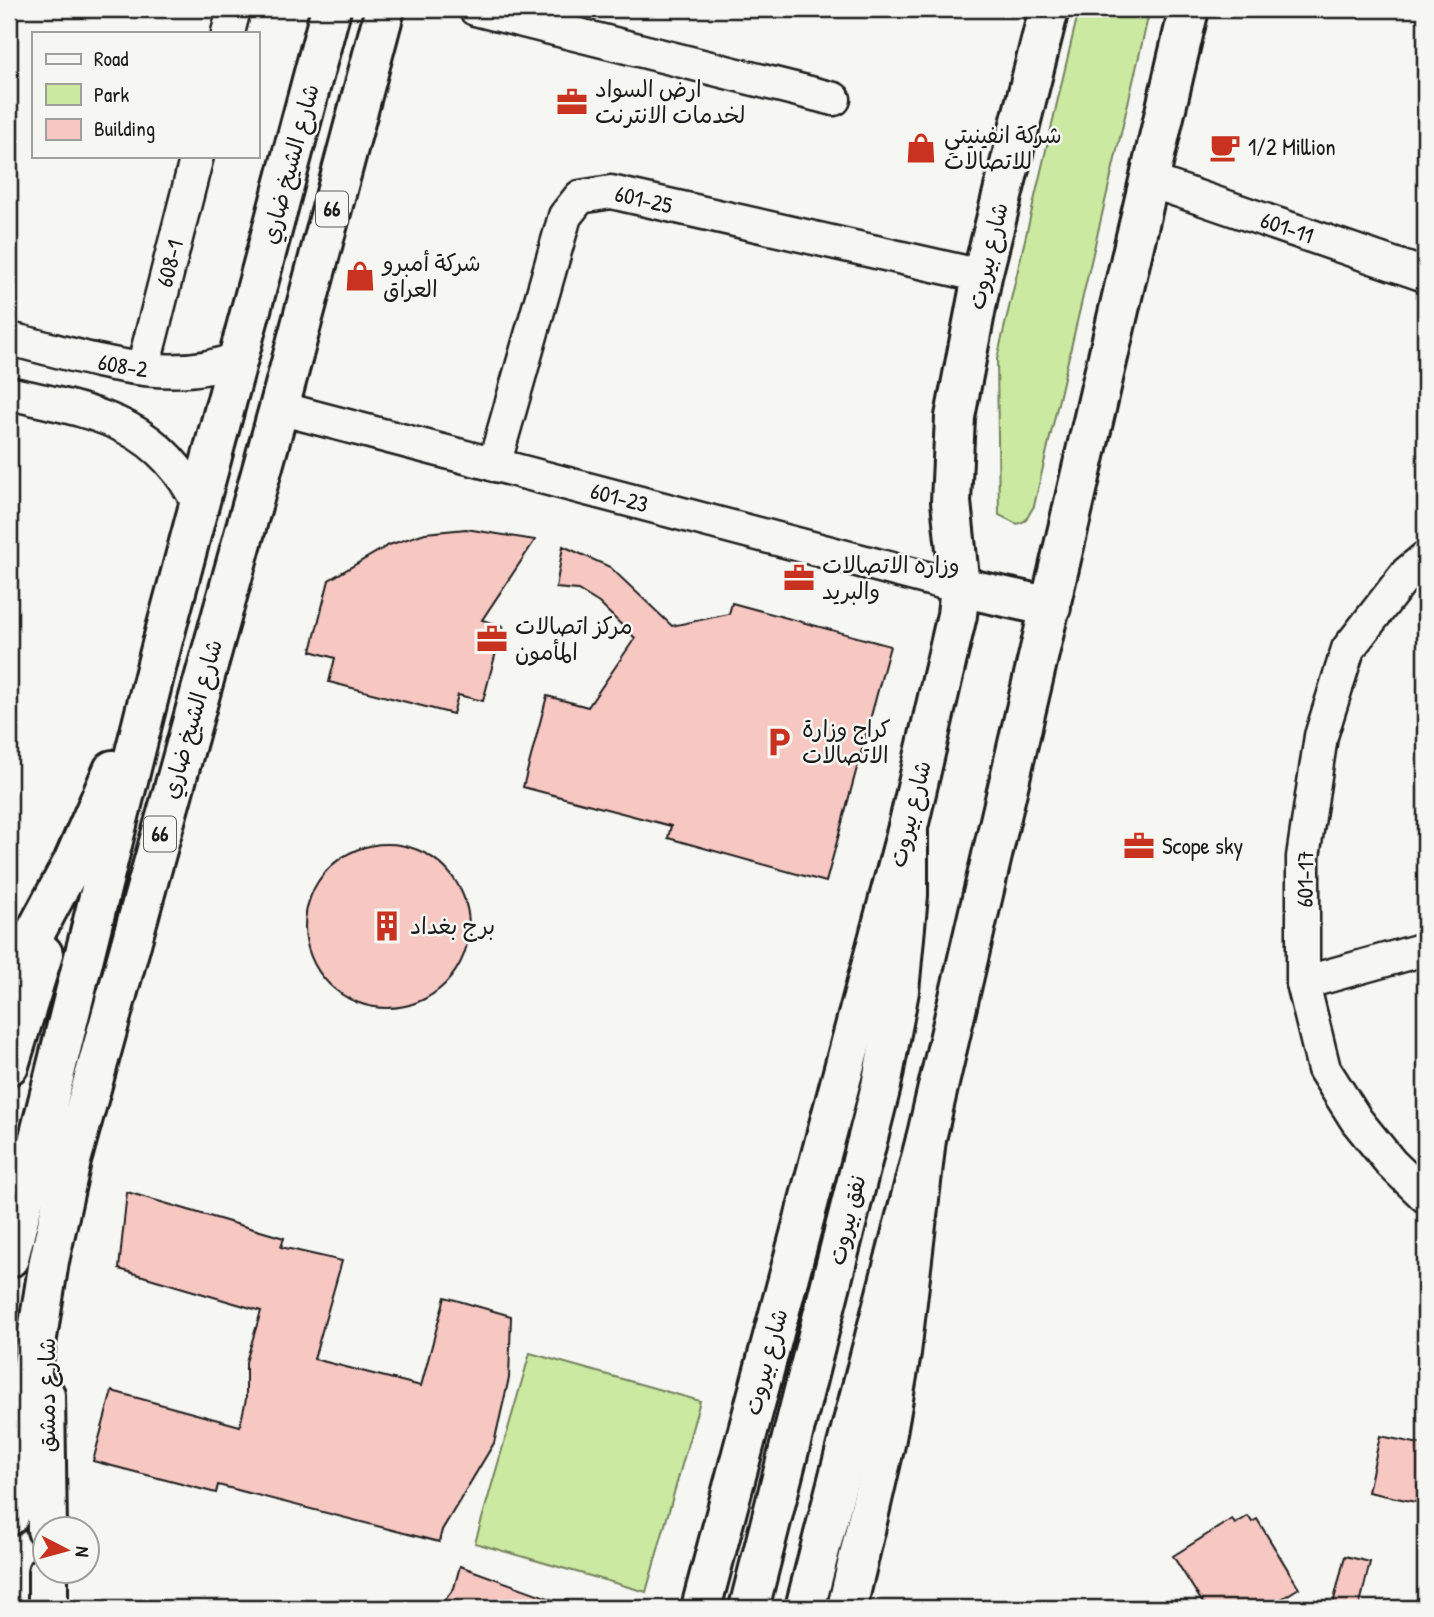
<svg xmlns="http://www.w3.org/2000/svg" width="1434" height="1617" font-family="'Patrick Hand','Playpen Sans Arabic',sans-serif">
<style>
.green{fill:#cbe9a1;stroke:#74825e;stroke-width:2}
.building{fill:#f7c7c2;stroke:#1c1c1c;stroke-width:2}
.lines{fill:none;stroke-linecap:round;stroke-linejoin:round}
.minor-casing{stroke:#1c1c1c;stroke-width:37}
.secondary-casing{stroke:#1c1c1c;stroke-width:44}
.primary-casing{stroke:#1c1c1c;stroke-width:44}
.minor{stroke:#f6f6f2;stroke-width:32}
.secondary{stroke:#f6f6f2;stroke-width:38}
.primary{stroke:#f6f6f2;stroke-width:38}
.labels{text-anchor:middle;stroke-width:5;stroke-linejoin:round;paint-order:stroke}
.shield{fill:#f6f6f2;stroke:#5d5d5c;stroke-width:2}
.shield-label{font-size:21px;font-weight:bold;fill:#1c1c1c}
.poi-label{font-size:23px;fill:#1c1c1c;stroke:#f6f6f2;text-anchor:start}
.street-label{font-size:23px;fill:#1c1c1c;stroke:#f6f6f2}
</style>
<rect width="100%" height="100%" fill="#f6f6f2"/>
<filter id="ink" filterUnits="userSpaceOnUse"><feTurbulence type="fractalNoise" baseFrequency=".0143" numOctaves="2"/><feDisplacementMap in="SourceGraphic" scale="14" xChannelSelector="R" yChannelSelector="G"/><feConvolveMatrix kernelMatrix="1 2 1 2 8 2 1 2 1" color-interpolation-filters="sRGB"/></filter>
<g filter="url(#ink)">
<!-- green -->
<path class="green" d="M1079,9H1150L1034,506L1025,521L1017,524L999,515L997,359Z
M59,1162L9,1400V1354Z
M530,1353L700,1401L646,1592L475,1543Z"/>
<!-- building -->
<path class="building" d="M466,529L535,540L482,620L503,626L483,701L458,695L453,714L329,682L335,658L311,651L329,580L389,545L425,533Z
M563,546L610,567L672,626L729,614L732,603L890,646L826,882L668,838L671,826L523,787L547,696L588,707L635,638L599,603L578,590L556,588Z
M305 926a82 82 0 1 1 164 0a82 82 0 1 1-164 0Z
M127,1192L284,1238L281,1247L342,1261L314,1359L421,1386L445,1297L511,1316L509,1378L494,1443L442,1530L439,1542L218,1485L216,1493L93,1461L112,1391L240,1426L246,1399V1362L261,1311L119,1269Z
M1380,1436L1425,1445V1504L1368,1492Z
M1248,1516L1252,1522L1257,1519L1299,1588L1267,1608H1206L1173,1556L1232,1519L1235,1524Z
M1345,1556L1370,1562L1359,1608H1332Z
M460,1566L568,1605L567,1608H439L454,1588Z"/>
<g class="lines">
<!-- minor casing -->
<g class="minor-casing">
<g id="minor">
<path d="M475,9L834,99"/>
<path d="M228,33L234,9"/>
<path id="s1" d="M1148,180L1425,275"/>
<path id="s2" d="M9,339C82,355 166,389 238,358"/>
<path id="s3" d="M143,368L197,156"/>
<path d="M9,393C91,412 158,420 199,505"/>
<path id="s4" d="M279,408L960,587"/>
<path id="s5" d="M494,465L565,216L580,197L611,192L982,276"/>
<path d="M1425,558L1407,573L1348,649L1321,736L1303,857V983L1324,1069L1357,1121L1391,1163L1425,1196"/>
<path d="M1303,983L1425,949"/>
</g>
</g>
<!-- secondary casing -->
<g class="secondary-casing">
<path id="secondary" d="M960,587L1051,607
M701,1608L908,827L957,615L960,587L951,502L955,417L982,276L1049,9
M847,1608L885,1444L901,1353L926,1139L1189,9"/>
</g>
<!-- primary casing -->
<g class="primary-casing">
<path id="primary" d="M9,982L73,862L113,770
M9,1065L43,954
M9,1258L162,644L331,9
M45,1395L47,1530
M9,1516L49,1261L71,1161L279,408L385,9
M48,1572V1608
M749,1608L881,1086L899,991L908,895V827
M805,1608L926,1139"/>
</g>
<!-- minor -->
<use href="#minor" class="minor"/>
<!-- secondary -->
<use href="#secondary" class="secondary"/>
<!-- primary -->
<use href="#primary" class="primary"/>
</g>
</g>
<!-- icons -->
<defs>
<g id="office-bare" transform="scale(2.415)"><path d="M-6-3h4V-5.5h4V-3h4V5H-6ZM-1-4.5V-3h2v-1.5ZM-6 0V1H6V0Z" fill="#c8321e" stroke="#f6f6f2" stroke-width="2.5" paint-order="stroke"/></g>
<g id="cafe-bare" transform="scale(2.415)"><path d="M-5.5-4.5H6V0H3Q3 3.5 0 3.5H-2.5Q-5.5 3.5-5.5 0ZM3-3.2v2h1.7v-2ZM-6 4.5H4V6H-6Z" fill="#c8321e" stroke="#f6f6f2" stroke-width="2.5" paint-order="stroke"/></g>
<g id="shop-bare" transform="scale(2.415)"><path d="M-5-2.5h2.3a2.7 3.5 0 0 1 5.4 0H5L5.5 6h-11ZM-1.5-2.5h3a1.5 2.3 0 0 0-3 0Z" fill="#c8321e" stroke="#f6f6f2" stroke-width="2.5" paint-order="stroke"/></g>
<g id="parking-bare" transform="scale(2.415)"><path d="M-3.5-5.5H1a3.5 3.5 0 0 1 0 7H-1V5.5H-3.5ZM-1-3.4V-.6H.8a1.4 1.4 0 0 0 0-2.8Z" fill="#c8321e" stroke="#f6f6f2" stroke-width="2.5" paint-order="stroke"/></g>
<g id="building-bare" transform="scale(2.415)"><path d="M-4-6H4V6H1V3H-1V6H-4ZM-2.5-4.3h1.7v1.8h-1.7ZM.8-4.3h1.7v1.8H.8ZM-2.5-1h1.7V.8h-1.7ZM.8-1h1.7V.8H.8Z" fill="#c8321e" stroke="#f6f6f2" stroke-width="2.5" paint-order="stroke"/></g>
</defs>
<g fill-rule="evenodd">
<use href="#office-bare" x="572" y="102"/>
<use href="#cafe-bare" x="1225" y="147"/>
<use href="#shop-bare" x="921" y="148"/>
<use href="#shop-bare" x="360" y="276"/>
<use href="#office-bare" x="799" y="578"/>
<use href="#office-bare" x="492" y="639"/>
<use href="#parking-bare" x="779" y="742"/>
<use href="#office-bare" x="1139" y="846"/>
<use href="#building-bare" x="387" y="926"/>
</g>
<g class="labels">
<!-- shield labels -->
<g class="shield">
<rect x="316" y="191.5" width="32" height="35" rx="5"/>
<rect x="144" y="816.5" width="32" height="35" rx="5"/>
</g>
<g class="shield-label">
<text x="332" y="216">66</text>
<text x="160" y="841">66</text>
</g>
<!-- poi labels -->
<g class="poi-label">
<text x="595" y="97">ارض السواد<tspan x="595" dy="26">لخدمات الانترنت</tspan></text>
<text x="944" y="143">شركة انفينيتي<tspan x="944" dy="26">للاتصالات</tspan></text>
<text x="1248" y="155">1/2 Million</text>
<text x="383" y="271">شركة أمبرو<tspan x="383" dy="26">العراق</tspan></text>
<text x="822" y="573">وزاره الاتصالات<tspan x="822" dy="26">والبريد</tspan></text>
<text x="515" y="634">مركز اتصالات<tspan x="515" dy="26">المأمون</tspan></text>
<text x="802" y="737">كراج وزارة<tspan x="802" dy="26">الاتصالات</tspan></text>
<text x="1162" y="854">Scope sky</text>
<text x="410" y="934">برج بغداد</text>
</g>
<!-- street labels -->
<g class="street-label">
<text transform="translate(290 164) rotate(-75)" y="8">شارع الشيخ ضاري</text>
<text dy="8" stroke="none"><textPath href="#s5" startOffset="348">601-25</textPath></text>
<text dy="8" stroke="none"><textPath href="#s1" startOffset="147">601-11</textPath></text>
<text transform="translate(988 256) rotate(-77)" y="8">شارع بيروت</text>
<text dy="8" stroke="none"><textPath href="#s3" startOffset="108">608-1</textPath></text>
<text dy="8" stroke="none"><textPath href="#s2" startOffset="117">608-2</textPath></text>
<text dy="8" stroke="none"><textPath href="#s4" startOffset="352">601-23</textPath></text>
<text transform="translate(192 719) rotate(-74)" y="8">شارع الشيخ ضاري</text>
<text transform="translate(910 814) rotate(-76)" y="8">شارع بيروت</text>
<text transform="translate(1305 879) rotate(-89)" y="8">601-17</text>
<text transform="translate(847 1220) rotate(-76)" y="8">نفق بيروت</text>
<text transform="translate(766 1362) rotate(-75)" y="8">شارع بيروت</text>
<text transform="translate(47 1395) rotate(-90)" y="8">شارع دمشق</text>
</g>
</g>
<!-- margin -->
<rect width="1434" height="1617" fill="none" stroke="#f6f6f2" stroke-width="35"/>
<rect x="18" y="18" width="1399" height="1582" fill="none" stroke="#1c1c1c" stroke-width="2.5" filter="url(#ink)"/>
<!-- legend -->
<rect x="32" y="32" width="228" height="126" fill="#f6f6f2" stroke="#9f9f9c" stroke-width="2"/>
<rect x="46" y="54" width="35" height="10" fill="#f6f6f2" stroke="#9f9f9c" stroke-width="2"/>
<text x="94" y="66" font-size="21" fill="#1c1c1c">Road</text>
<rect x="46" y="84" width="35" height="21" fill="#cbe9a1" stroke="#9f9f9c" stroke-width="2"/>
<text x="94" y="102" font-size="21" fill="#1c1c1c">Park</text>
<rect x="46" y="119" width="35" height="21" fill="#f7c7c2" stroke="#9f9f9c" stroke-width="2"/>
<text x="94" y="136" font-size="21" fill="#1c1c1c">Building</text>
<!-- north arrow -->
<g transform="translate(66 1550) rotate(96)"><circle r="33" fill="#f6f6f2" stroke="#9f9f9c" stroke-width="2"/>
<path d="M0-5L12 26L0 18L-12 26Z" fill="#c8321e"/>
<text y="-10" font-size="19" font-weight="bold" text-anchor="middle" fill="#1c1c1c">N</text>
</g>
</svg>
